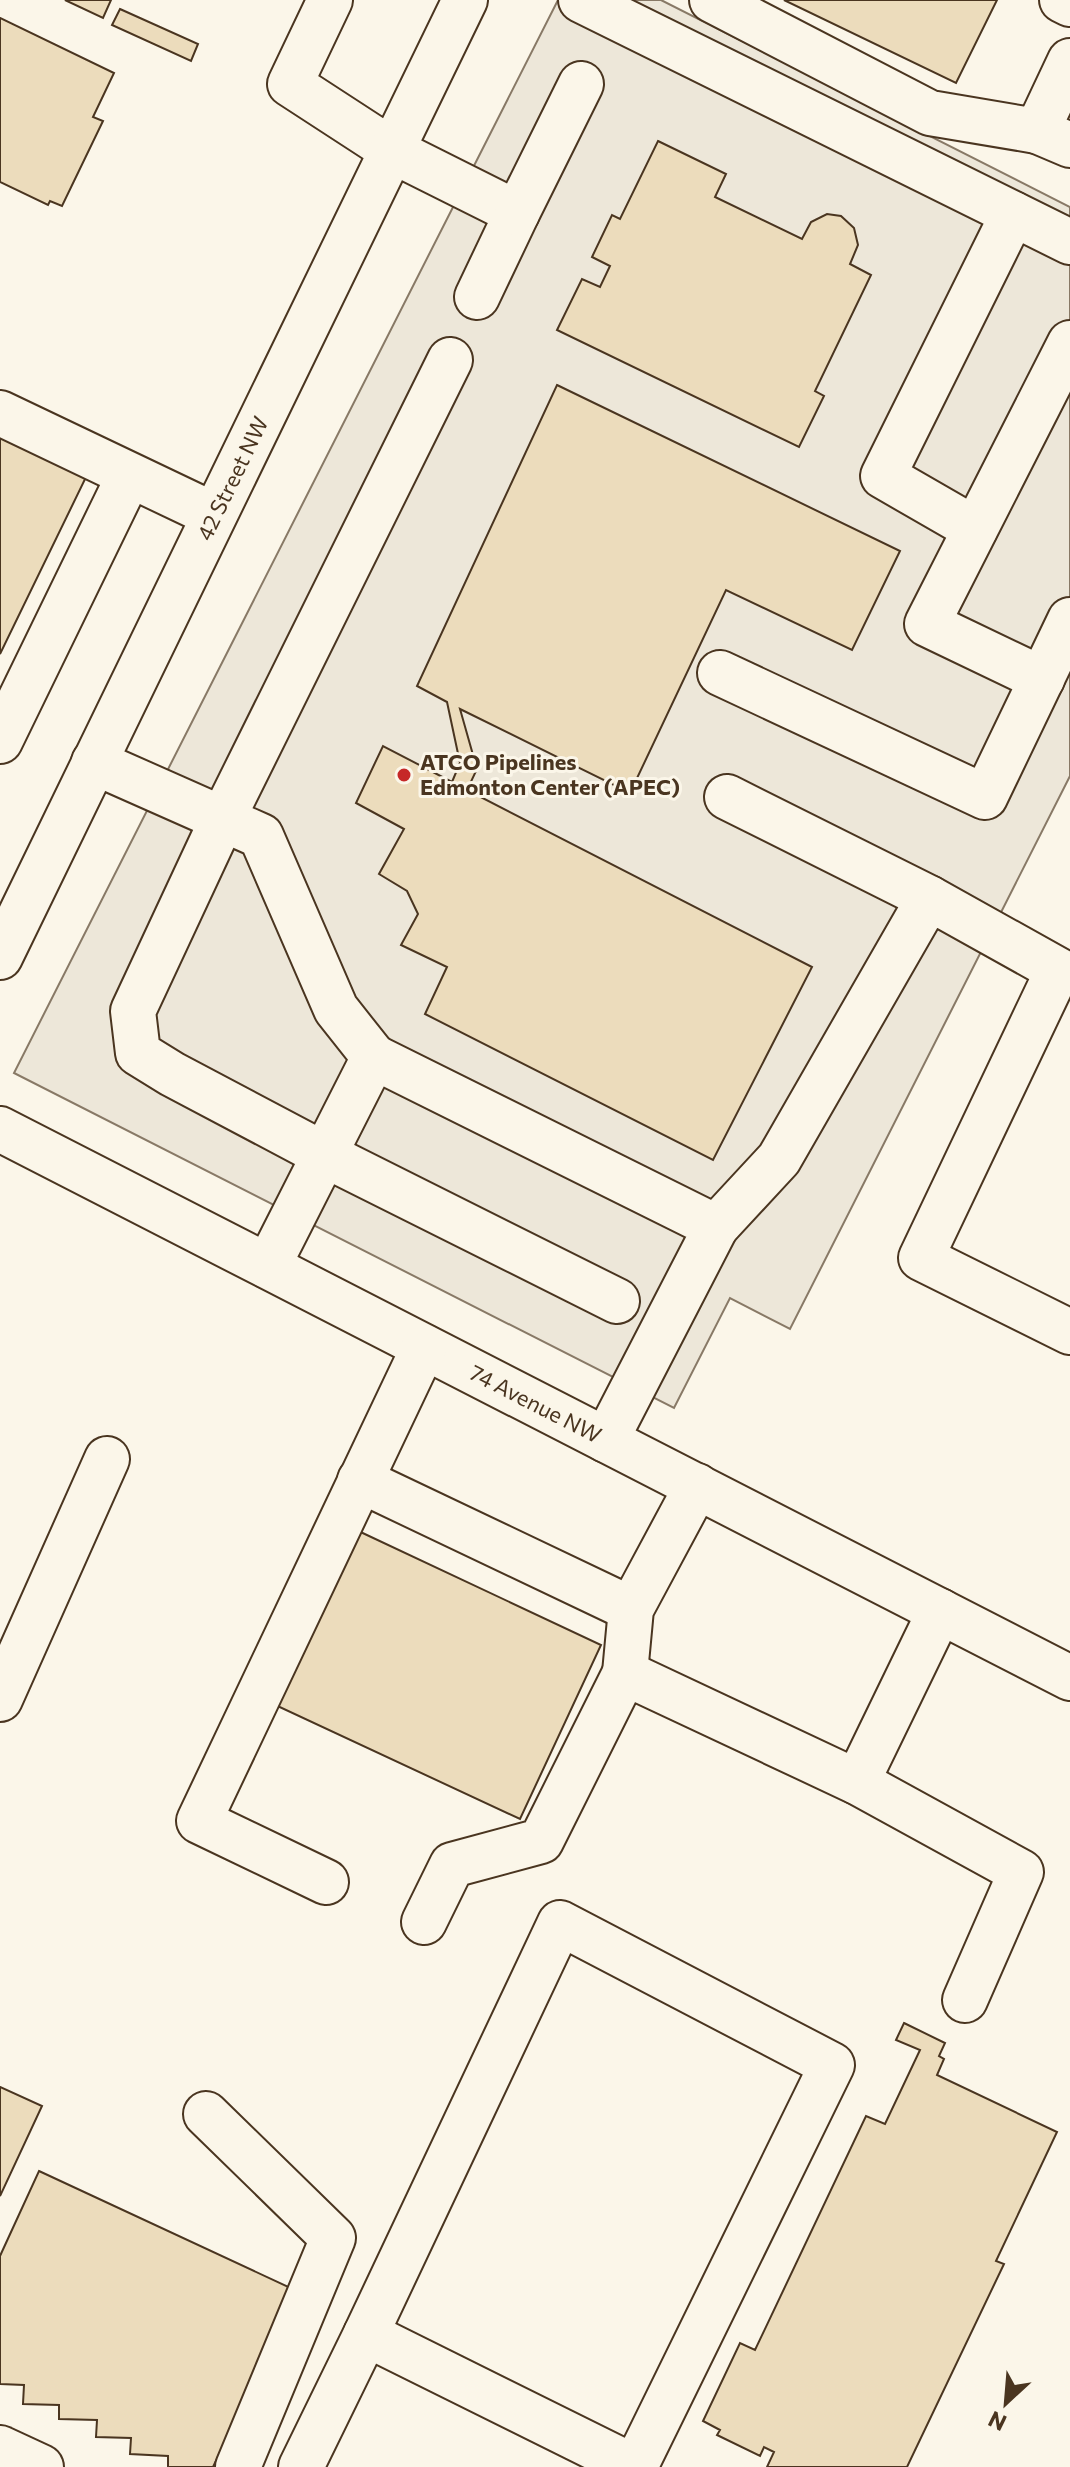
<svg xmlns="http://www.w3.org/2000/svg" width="1070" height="2467" font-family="Commissioner,sans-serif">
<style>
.parking{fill:#ede7d9;stroke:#887966;stroke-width:2}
.building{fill:#ecdcbc;stroke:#4a3520;stroke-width:2}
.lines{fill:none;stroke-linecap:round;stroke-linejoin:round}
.minor-casing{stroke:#4a3520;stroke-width:48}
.minor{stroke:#fbf6e9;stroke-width:44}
.poi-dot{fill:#c62828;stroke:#fbf6e9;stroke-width:3}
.labels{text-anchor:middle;stroke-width:6;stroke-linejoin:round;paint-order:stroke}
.street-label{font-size:22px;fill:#4a3520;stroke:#fbf6e9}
.poi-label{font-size:22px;font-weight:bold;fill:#4a3520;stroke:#fbf6e9;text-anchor:start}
</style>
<rect width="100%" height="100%" fill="#fbf6e9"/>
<!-- parking -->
<path class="parking" d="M558,0H661L1070,207V776L790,1329L730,1298L674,1408L14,1073Z"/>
<!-- building -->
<path class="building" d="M65,0H111L103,18Z
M784,0H997L956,83Z
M120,9L198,44L191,61L112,25Z
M0,18L114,73L93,117L103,121L62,206L50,201L48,205L0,182Z
M658,141L726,174L715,197L802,239L811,222L827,214L841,216L854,228L858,245L850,264L871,275L815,391L824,396L799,447L557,330L582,279L600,287L610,266L592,257L612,215L620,219Z
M557,385L900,551L852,650L726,590L630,793L460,709L477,769L467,790L812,967L713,1160L425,1014L447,967L401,945L418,914L407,891L379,874L404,829L356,803L383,746L452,782L460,763L447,702L417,686Z
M0,430L88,473L0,654Z
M352,1528L601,1645L520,1819L271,1703Z
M904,2023L945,2043L939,2056L944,2059L937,2075L1057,2132L996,2261L1004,2264L907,2467H767L774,2452L764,2447L760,2456L717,2435L720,2430L703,2421L740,2343L755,2350L866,2116L885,2124L920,2050L896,2040Z
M0,2087L42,2106L0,2196Z
M39,2171L297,2291L213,2467H168V2456L130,2454L131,2438L96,2437L97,2420L59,2419V2405L23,2404L24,2385L0,2384V2256Z"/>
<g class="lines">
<!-- minor casing -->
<g class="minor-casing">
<g id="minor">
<path d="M330,0L290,84L393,151L517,213L477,297"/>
<path d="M581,0L1070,242"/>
<path d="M712,0L930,113L1037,131"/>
<path d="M1062,0L1070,4"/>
<path d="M1070,61L1037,131L1070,145"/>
<path d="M517,213L581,84"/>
<path d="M450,360L223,818L133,1011L138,1053L172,1074L325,1155L617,1301"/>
<path d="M0,413L214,515"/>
<path d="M975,529L883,476L1013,214"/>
<path d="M720,673L985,797L1070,620"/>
<path d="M1042,679L927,624L1070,343"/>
<path d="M0,741L129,476"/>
<path d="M94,762L261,836L336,1009L374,1057L268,1266"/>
<path d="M727,797L929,898"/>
<path id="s1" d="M0,957L465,0"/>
<path d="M374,1057L716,1227L606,1440"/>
<path id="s2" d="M0,1129L1070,1678"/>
<path d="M716,1227L779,1159L929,898L1058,970L921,1258L1070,1332"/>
<path d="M360,1480L631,1609"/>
<path d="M625,1673L631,1609L697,1486"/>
<path d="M0,1699L107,1459"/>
<path d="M857,1782L940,1611"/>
<path d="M326,1882L199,1821L424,1347"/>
<path d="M424,1922L452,1865L541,1841L625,1673L857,1782L1021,1872L965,2000"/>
<path d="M206,2114L333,2238L238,2467"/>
<path d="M0,2448L41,2467"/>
<path d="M301,2467L366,2334"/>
<path d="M634,2467L366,2334L560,1923L832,2065L635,2467"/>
</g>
</g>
<!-- minor -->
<use href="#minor" class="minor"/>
</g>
<!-- markers -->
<circle class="poi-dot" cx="404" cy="775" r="8"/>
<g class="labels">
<!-- street labels -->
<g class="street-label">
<text dy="8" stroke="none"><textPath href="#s1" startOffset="532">42 Street NW</textPath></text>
<text dy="8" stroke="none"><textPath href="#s2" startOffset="602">74 Avenue NW</textPath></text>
</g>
<!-- poi labels -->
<g class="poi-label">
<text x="420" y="770">ATCO Pipelines<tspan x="420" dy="25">Edmonton Center (APEC)</tspan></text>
</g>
</g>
<!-- north arrow -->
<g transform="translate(1006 2403) rotate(206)" stroke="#fbf6e9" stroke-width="6" paint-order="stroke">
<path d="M0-6L14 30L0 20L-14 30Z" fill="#4a3520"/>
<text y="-12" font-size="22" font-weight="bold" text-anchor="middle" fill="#4a3520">N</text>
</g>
</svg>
